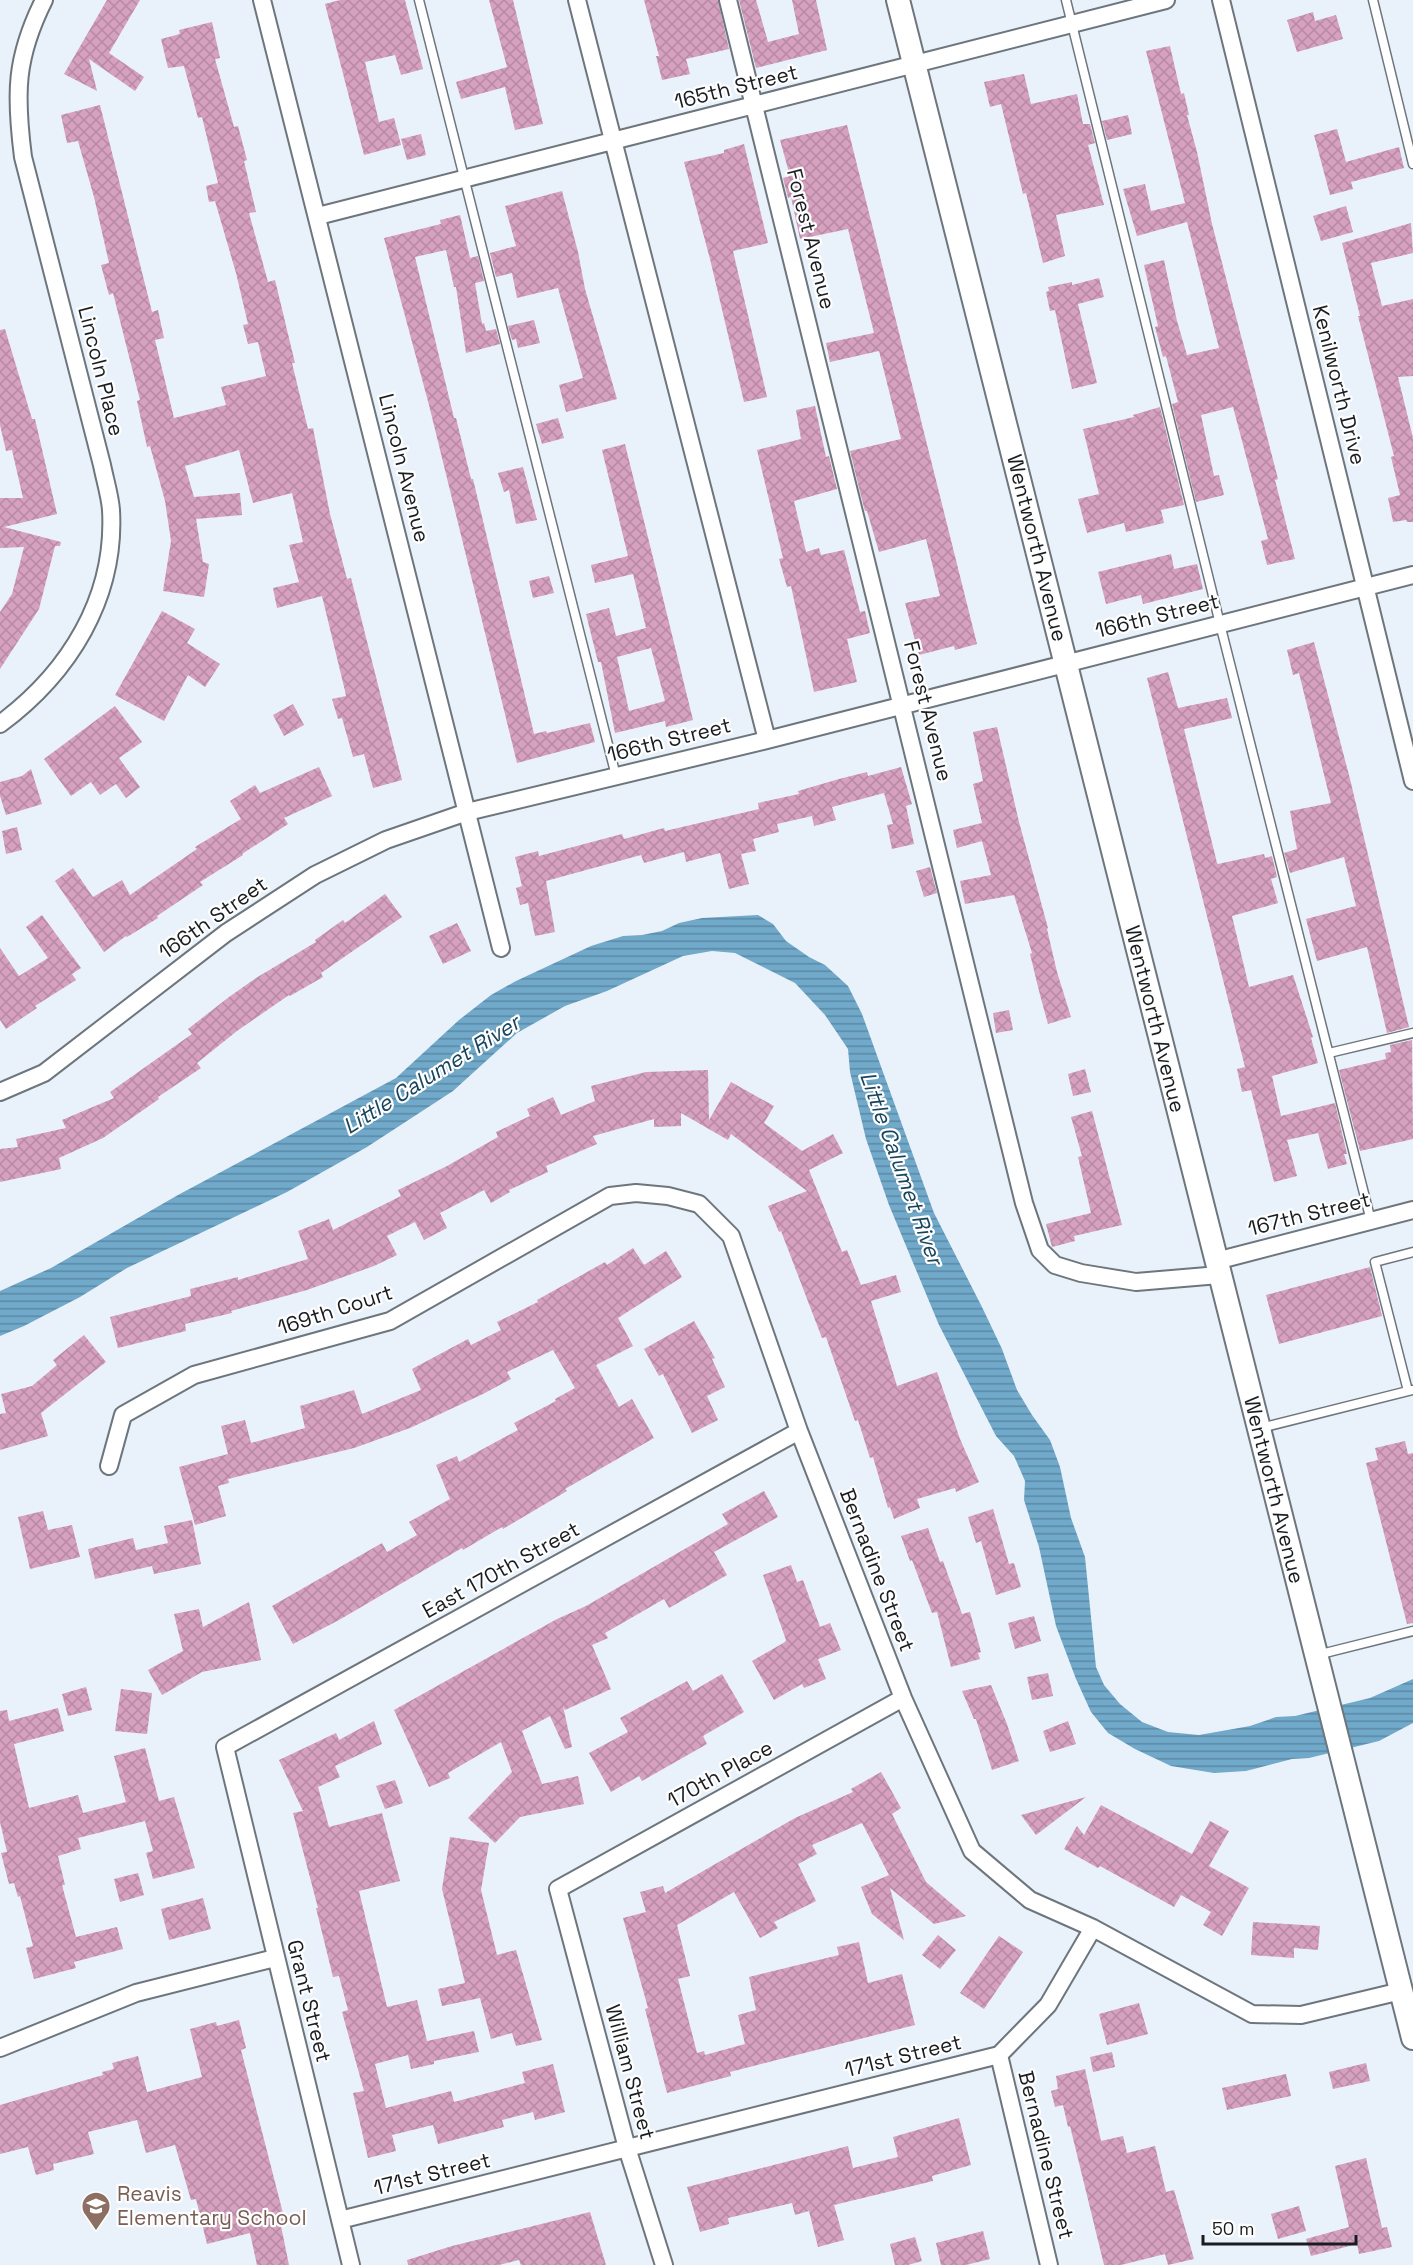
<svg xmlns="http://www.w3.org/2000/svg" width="1413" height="2265" font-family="'Space Grotesk',sans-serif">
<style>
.water{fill:url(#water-rules)}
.building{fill:url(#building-cross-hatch);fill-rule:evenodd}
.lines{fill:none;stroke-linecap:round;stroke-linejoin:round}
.lane-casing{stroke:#6e767d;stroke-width:11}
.street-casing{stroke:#6e767d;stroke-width:20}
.secondary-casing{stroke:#6e767d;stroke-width:26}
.lane{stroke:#fff;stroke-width:8}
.street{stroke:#fff;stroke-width:16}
.secondary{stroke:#fff;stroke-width:22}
.labels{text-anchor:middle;stroke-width:4.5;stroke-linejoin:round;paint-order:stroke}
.street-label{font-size:21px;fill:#1a1d20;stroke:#fefefe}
.education-label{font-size:21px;fill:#785e54;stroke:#fefefe;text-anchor:start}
.water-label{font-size:22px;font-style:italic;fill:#18455d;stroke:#fefefe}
</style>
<defs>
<pattern id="water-rules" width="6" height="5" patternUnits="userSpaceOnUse" patternTransform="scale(1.5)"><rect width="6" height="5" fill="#71a9ca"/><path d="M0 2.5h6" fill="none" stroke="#5c89a4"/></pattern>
<pattern id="building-cross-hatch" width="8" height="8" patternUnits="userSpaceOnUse" patternTransform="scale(1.5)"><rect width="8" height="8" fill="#d6a0bf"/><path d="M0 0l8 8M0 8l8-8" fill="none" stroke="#b789a4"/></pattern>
</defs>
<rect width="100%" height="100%" fill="#e9f2fa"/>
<!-- water -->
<path class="water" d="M758,915L773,924L786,941L809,957L825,965L848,986L862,1014L934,1213L982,1307L1002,1349L1017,1390L1032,1415L1050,1440L1060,1467L1071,1518L1085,1557L1096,1667L1104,1685L1120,1704L1142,1722L1168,1732L1199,1735L1250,1726L1276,1717L1295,1716L1370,1698L1413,1679V1723L1379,1741L1309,1758L1292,1759L1246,1771L1214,1773L1171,1766L1135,1749L1108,1733L1091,1712L1076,1679L1056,1626L1039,1547L1024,1500L1025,1481L1014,1456L996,1436L939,1325L889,1205L866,1139L850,1072L848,1049L825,1015L795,983L735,953L712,951L683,956L607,991L565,1006L517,1033L453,1091L367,1147L287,1192L127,1268L80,1297L24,1326L0,1336V1291L51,1268L178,1195L396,1078L459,1020L491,995L516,981L591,946L623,936L642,935L662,931L679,923L702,918Z"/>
<!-- building -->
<path class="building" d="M107,0H140L109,53L144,77L135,91L89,59L97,91L64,74Z
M340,0H405L423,69L401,75L395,55L365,62L379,122L394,118L401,145L364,155L325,4Z
M489,0H513L543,124L515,130L505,87L461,99L456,82L507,67Z
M644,0H718L729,49L686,59L690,74L662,80L656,56H659Z
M739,0H756L768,42L799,34L792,0H816L827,50L756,68Z
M1313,12L1315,21L1336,15L1343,39L1297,52L1287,20Z
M212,22L220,58L215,59L234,127L238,126L247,160L244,161L256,212L249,213L268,282L275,280L295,363H292L308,429L313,428L330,514L347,579L351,578L402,780L373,788L364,754L353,757L342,718L338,719L332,699L346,696L345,691L322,596L277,608L273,588L299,582L289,545L303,542L292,493L253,503L239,450L185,466L194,497L240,493L242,515L196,519L203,562L209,564L204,597L163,591L171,541L165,501L150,446L147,447L137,401L140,400L113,293L109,295L101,265L109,263L94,197L78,141L67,143L61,115L100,105L152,312L158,310L164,338L155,340L174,418L226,405L221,387L266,376L258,342L248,344L243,325L248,324L236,273L215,201L209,202L206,186L218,183L202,117L198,118L184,66L168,68L161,39L180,34L179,30Z
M1170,46L1181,94L1184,93L1189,115H1187L1197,152L1212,224L1278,479L1275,480L1295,559L1267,565L1261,541L1268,539L1233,407L1201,415L1214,476L1219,475L1224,495L1196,502L1172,404L1178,402L1166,356L1163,357L1155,327L1158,326L1144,265L1164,260L1177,321L1187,355L1219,348L1187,222L1137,236L1123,189L1145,184L1151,211L1185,203L1146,51Z
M1024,74L1031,104L1077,94L1083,124H1090L1095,143L1088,145L1104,205L1056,215L1065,256L1043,263L1026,193L1023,194L1001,104L990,107L984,82Z
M1128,115L1132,134L1107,140L1102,121Z
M847,125L977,644L955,650L954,646L919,655L905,603L940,596L926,539L879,552L867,511H865L861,496L850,451L901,439L879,351L830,362L826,343L874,333L848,229L800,239L791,197L788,198L783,178L790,176L780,140Z
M1337,129L1346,162L1399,147L1404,168L1351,182L1353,189L1330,195L1314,135Z
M421,134L426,155L407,160L401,139Z
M744,144L768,243L733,251L767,397L744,402L710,259L684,162L724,153V150Z
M562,191L578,252L585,289L617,399L566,412L559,385L583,378L558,288L517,298L512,273L496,277L490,253L516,246L505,206Z
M1346,206L1353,232L1321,241L1313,216Z
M460,215L470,258L478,256L484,281L475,283L482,324L484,323L486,331L496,329L500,344L466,353L456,287H454L446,250L415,257L454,418H456L471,479H473L534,734L546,731L547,733L590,723L595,742L517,763L429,405L384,238L441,224L440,220Z
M1411,223L1413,253L1371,263L1382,306L1413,299V376L1398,377L1413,438V522H1407L1406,520L1393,522L1388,498L1400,495L1391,457L1394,456L1358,316H1360L1342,243Z
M1099,278L1104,297L1078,304L1097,383L1072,389L1055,310L1050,311L1046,292L1049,291L1048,287L1072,282V285Z
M534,320L540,343L518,348L516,339L512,340L508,326Z
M5,329L32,419H35L57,514L4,527L61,542L60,546H55L39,609L0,669V612L12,594L24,547L0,548V498H23L12,450L6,451L0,425V330Z
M815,406L826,457L829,456L837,489L794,501L806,552L819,548L821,555L844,550L860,612L865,611L870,633L847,639L857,682L814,692L791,586L787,587L779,559L783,558L757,450L801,439L796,410Z
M1160,407L1184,505L1161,510L1164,523L1126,532L1124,523L1087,533L1078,499L1099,494L1083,429L1134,417L1133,415Z
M558,418L564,438L542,444L536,424Z
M625,444L693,720L666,727L665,721L615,733L601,662H598L586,614L609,608L616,636L646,628L633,574L595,583L591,565L628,556L602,450ZM651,648L665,701L629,711L617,657Z
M523,467L537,520L516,524L509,490L504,492L498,473Z
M1171,554L1174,569L1197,564L1203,589L1143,604L1141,595L1106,604L1098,572Z
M549,576L554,593L533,598L529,581Z
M162,611L195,629L187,643L220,664L205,687L188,675L164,721L115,695Z
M1314,642L1350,779L1409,1027L1387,1033L1367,947L1317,961L1306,919L1356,906L1344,857L1290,873L1284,853L1297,849L1290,811L1331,803L1299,673L1293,675L1287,650Z
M1168,672L1178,708L1227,698L1232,718L1184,729L1217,863L1218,864L1264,854L1265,858L1272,856L1277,877L1271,879L1278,903L1232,916L1249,987L1293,975L1313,1037L1311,1038L1318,1063L1272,1076L1281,1116L1335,1103L1347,1154H1344L1347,1164L1328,1169L1318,1133L1287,1140L1297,1176L1274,1182L1251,1090L1242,1092L1237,1069L1245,1067L1147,678Z
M293,704L304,725L284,736L273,715Z
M115,706L142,742L119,758L140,787L126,798L116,784L100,795L91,782L71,796L44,759Z
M997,727L1019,822L1048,928L1047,929L1057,972L1071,1017L1048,1024L1040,995L1030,954L1032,953L1014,895L965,904L960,881L991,875L982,841L957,848L953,830L982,823L973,784L983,781L973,732Z
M319,767L332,796L284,818L288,824L242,854L243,855L200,882L203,885L157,916L158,918L127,937L126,936L104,952L55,881L73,868L93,897L122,880L130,895L197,849L195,847L241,819L230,801L255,785L260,793Z
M901,767L912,804L906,806L914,844L892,849L887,825L893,824L884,793L832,807L836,820L814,826L812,816L777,824L779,832L753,839L756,851L741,854L749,884L729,889L720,853L686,862L684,852L644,863L641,855L546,881L555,932L535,936L528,903L520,905L516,888L522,886L515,857L538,851L539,856L622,834L624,839L664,828L665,831L759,809L758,803L799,794L798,791L839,779L867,772L868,776Z
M31,769L42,804L6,815L0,796V782L22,776Z
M17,827L22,850L6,854L2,831Z
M930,867L937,893L924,897L916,871Z
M385,894L402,917L321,973L323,977L290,996L289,995L237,1031L197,1063L201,1068L158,1097L159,1099L103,1138L59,1158L61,1169L0,1182V1149L18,1147L16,1139L66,1128L62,1120L114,1098L110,1092L192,1034L188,1029L229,997L256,978L316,942L315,940L343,920L345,923Z
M42,915L81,968L72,974L76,980L35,1006L37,1008L6,1029L0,1020V948L19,976L48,958L26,927Z
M457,923L471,951L443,964L429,936Z
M1009,1010L1013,1030L996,1033L993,1013Z
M1412,1040L1413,1139L1360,1151L1339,1070L1386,1059L1385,1053L1391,1052L1390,1045Z
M1085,1069L1091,1092L1073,1096L1068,1074Z
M708,1070L709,1120L731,1082L774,1106L764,1123L802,1151L833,1134L843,1153L809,1170L842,1252L847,1250L861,1285L896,1275L901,1292L871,1301L897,1386L937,1372L960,1439L979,1482L956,1492L955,1488L917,1499L920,1508L894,1519L890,1507L888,1508L873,1457L870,1458L858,1420L855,1421L826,1337L822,1338L781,1231L779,1232L768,1206L807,1191L731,1134L728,1140L681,1113V1126L654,1127V1119L593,1136L597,1144L546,1166L548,1172L509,1190L510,1192L491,1203L484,1190L440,1213L447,1228L424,1240L415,1222L387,1236L397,1255L374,1266L307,1290L231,1311L232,1313L185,1324L186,1331L118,1348L110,1317L191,1296L190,1289L238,1277V1280L308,1259L298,1231L329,1219L333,1230L401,1196L398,1190L447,1166L498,1137L496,1132L530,1116L527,1109L553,1097L561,1115L595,1101L591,1086L646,1072Z
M1092,1111L1122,1225L1074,1236L1075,1241L1052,1247L1046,1224L1091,1213L1078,1157L1082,1156L1071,1117Z
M633,1248L644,1265L666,1251L682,1277L618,1318L633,1346L596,1365L619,1407L632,1399L654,1438L565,1489L567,1491L503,1529L502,1527L463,1550L462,1548L339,1620L293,1644L272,1606L382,1543L387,1552L417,1535L409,1522L450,1499L436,1465L457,1456L459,1462L518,1430L514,1423L556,1401L555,1399L575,1388L553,1350L507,1372L511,1379L483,1394L410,1428L354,1448L228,1479L229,1483L218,1486L226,1516L195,1525L179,1467L228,1454L221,1426L245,1420L251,1443L305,1428L300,1406L354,1390L362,1414L421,1390L412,1369L468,1339L471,1345L501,1330L497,1322L538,1302L537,1300L605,1262L607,1265Z
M1370,1267L1382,1316L1279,1344L1266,1295Z
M694,1321L715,1358L712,1359L725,1387L707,1396L718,1420L692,1433L663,1374L659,1376L644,1349Z
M84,1335L106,1362L41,1413L48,1436L0,1450V1414L6,1413L1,1394L32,1386L57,1365L53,1360Z
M1405,1441L1408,1454L1413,1453V1623L1407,1624L1366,1463L1378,1460L1375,1448Z
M764,1491L778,1517L714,1552L727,1575L669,1608L664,1599L605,1633L608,1638L592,1645L611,1689L565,1710L563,1706L572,1747L565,1749L550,1716L522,1731L542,1784L578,1776L584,1804L520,1817L495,1843L468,1818L512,1772L501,1742L448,1773L450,1778L429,1787L394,1710L557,1619L586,1606L728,1524L722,1514Z
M993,1509L1009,1564L1014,1563L1021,1587L996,1595L981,1541L976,1543L968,1517Z
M43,1511L48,1530L72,1525L80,1557L30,1569L18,1517Z
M192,1520L201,1564L154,1574L152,1566L95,1579L88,1549L133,1538L136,1550L168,1543L164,1526Z
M928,1528L940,1562L943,1561L962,1614L970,1612L981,1652L978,1653L980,1659L951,1667L937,1612L932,1613L912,1560L910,1561L901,1536Z
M791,1565L797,1582L803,1580L820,1627L830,1623L841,1650L818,1659L826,1679L804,1688L802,1684L774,1700L752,1661L785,1642L786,1640L763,1575Z
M249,1602L261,1660L202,1672L162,1695L148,1670L183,1651L174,1614L199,1609L203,1627Z
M1034,1616L1041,1641L1015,1649L1008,1623Z
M1048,1673L1053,1696L1032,1700L1027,1677Z
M722,1674L744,1712L703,1736L707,1744L642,1781L639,1776L611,1792L589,1753L628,1732L620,1718L687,1681L693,1691Z
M991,1685L1007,1724L1019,1761L992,1770L976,1719H974L962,1691Z
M86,1687L92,1710L68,1716L62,1694Z
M121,1689L152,1693L147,1734L115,1731Z
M58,1708L64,1731L14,1744L29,1808L78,1795L83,1813L126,1802L114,1756L145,1748L159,1801L174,1797L195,1868L153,1879L146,1853L153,1851L145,1821L78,1838L81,1849L58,1856L65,1885H62L76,1937L117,1927L123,1949L74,1962L76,1968L34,1979L26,1948L33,1946L20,1896L18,1897L14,1883L9,1884L1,1853L7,1852L0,1822V1711L7,1710L9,1721Z
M374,1721L382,1744L335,1766L340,1777L318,1787L329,1827L382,1813L400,1881L359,1891L387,2007L417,2000L427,2041L474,2031L479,2052L434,2061V2064L411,2069L408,2055L375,2064L386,2108L451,2091L454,2102L525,2083L522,2072L553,2064L565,2112L535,2120L533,2112L502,2120L504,2127L438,2144L433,2125L392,2135L396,2151L368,2158L353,2093L364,2091L342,2012L348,2010L339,1976L333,1977L316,1908H318L293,1813L303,1811L279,1760L336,1733L339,1740Z
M1068,1721L1076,1744L1050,1752L1043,1731Z
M881,1772L901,1808L892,1814L926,1882L966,1916L934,1924L890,1888L904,1940L872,1914L861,1887L889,1875L862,1823L812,1845L817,1854L798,1864L816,1901L774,1922L778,1928L760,1938L734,1892L677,1925L690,1976L678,1979L697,2053L704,2051L705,2055L745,2044L738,2015L756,2010L749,1977L839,1955L837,1947L859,1942L868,1983L902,1974L915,2025L730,2072L731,2076L667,2093L645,2009L648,2008L623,1918L646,1912L640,1892L663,1886L665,1893L795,1818L853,1792L851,1789Z
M395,1780L403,1803L385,1809L376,1786Z
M1086,1797L1036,1835L1021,1815Z
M1101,1805L1192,1854L1210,1821L1229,1831L1209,1866L1249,1888L1222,1936L1203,1925L1211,1912L1181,1895L1174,1907L1100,1866L1098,1868L1064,1849L1077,1826L1084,1835Z
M450,1837L489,1843L481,1890L497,1955L516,1950L542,2040L516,2046L512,2033L491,2039L480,1998L442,2006L438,1989L465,1983L442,1889Z
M138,1873L144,1895L120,1902L114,1879Z
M203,1898L211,1929L169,1940L161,1909Z
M1253,1922L1320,1926L1318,1950L1294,1948V1958L1251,1955Z
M938,1935L956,1950L940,1969L922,1955Z
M999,1936L1023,1952L984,2009L960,1993Z
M1139,2003L1148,2034L1107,2045L1099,2014Z
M239,2020L246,2048L241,2050L286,2225L281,2226L289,2265H257L250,2233L207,2244L196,2199L191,2200L175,2145L146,2153L137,2120L88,2132L94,2154L53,2164L54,2170L36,2175L28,2147L0,2154V2105L103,2075L102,2072L114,2069L112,2063L138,2056L147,2092L202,2077L190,2029L216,2022L217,2026Z
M1112,2052L1115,2067L1093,2072L1090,2057Z
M1366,2063L1370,2081L1333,2089L1329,2072Z
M1085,2069L1101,2141L1123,2136L1127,2153L1155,2146L1166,2192L1174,2190L1194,2259L1168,2265L1165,2254L1121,2265H1104L1070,2126L1068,2127L1063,2105L1055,2107L1051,2091L1058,2089L1056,2076Z
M1286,2074L1291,2096L1227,2110L1222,2088Z
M959,2118L971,2165L932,2176L933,2181L834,2205L844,2240L818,2247L809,2211L795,2215L792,2203L728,2218L729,2224L700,2232L687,2187L848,2146L853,2168L898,2157L893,2137Z
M1366,2158L1382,2228L1387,2227L1392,2247L1359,2254L1357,2244L1311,2256L1306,2239L1349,2227L1335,2166Z
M1299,2206L1306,2231L1278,2239L1271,2214Z
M590,2212L606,2265H521L519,2260L499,2265H408L407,2260L452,2246Z
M983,2231L990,2259L966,2265H941L936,2243Z
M915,2237L922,2261L908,2265H895L890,2244Z"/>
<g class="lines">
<!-- lane casing -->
<g class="lane-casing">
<path id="lane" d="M419,0L616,776
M1066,0L1220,624L1371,1221
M1373,0L1413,164
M1329,1053L1413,1033
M1408,1391L1375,1262L1413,1252
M1261,1428L1412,1390
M1317,1655L1413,1631"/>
</g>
<!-- street casing -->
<g class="street-casing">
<path id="street" d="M262,0L501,948
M577,0L767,740
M728,0L1024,1203L1040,1250L1055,1265L1081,1273L1136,1282L1219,1275
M1221,0L1413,781
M318,216L1166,0
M0,724C69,673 116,598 111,510C110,496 105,480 102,465L23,157C15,94 15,58 44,0
M0,1092L44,1073L226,933L315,875L386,840L467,812L767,740L1413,575
M1216,1261L1413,1210
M109,1466L123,1415L194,1375L390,1321L610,1196L636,1193L668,1196L699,1204L731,1236L799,1431L903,1698L972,1851L1030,1900L1093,1928L1252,2014L1301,2015L1401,1991
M0,2048L136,1993L275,1958
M999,2055L1049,2265
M340,2220L999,2055L1048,2005L1093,1928
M351,2265L225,1747L799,1431
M664,2265L627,2148L558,1889L903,1698"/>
</g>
<!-- secondary casing -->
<g class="secondary-casing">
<path id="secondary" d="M898,0L1413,2038"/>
</g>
<!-- lane -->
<use href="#lane" class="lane"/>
<!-- street -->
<use href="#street" class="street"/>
<!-- secondary -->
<use href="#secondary" class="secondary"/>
</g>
<!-- icons -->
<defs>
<g id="school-pin" transform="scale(1.5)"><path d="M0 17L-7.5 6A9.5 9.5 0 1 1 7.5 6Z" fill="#8d6e63" stroke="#fefefe"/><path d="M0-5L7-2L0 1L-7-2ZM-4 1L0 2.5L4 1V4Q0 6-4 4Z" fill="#fff"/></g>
</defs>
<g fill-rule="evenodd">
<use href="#school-pin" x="96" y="2206"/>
</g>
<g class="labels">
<!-- street labels -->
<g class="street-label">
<text transform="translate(736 87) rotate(-14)" y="7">165th Street</text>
<text transform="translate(811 239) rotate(76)" y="7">Forest Avenue</text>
<text transform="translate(101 371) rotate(76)" y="7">Lincoln Place</text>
<text transform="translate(1339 385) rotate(76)" y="7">Kenilworth Drive</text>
<text transform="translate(404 468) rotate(76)" y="7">Lincoln Avenue</text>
<text transform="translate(1037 548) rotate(76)" y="7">Wentworth Avenue</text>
<text transform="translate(1157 616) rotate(-14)" y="7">166th Street</text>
<text transform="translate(928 711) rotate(76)" y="7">Forest Avenue</text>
<text transform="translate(669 740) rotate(-14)" y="7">166th Street</text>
<text transform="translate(213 918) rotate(-35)" y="7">166th Street</text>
<text transform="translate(1155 1019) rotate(76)" y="7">Wentworth Avenue</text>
<text transform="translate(1309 1214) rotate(-14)" y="7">167th Street</text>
<text transform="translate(335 1310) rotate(-18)" y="7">169th Court</text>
<text transform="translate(1274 1490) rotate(76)" y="7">Wentworth Avenue</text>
<text transform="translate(501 1570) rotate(-29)" y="7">East 170th Street</text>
<text transform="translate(877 1570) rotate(69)" y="7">Bernadine Street</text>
<text transform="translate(720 1774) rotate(-29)" y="7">170th Place</text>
<text transform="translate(309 2001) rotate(76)" y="7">Grant Street</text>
<text transform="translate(903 2056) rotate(-14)" y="7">171st Street</text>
<text transform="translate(630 2072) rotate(75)" y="7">William Street</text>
<text transform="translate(1046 2155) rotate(76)" y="7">Bernadine Street</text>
<text transform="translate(432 2174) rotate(-14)" y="7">171st Street</text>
</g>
<!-- education labels -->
<g class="education-label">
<text x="117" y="2201">Reavis<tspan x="117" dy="24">Elementary School</tspan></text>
</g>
<!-- water labels -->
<g class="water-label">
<text transform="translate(431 1074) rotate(-32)" y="8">Little Calumet River</text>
<text transform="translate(902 1168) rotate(70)" y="8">Little Calumet River</text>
</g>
</g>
<!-- scale -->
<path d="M1203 2235v9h153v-9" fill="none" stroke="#1a1d20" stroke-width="3"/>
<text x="1212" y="2235" font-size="18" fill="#1a1d20" stroke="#fefefe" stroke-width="4.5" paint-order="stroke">50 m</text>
</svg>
